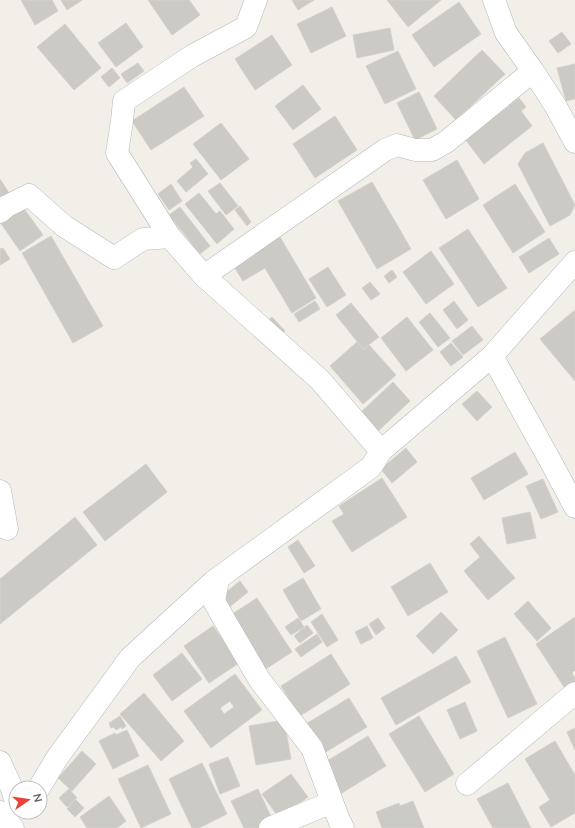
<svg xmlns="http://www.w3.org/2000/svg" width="575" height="828" font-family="'Nunito Sans',sans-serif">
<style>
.building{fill:#cccac5;stroke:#d6d1c6;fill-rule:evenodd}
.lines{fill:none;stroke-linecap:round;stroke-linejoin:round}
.minor-casing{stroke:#b5b8bc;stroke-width:23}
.minor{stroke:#fff;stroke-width:22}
</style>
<rect width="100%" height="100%" fill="#f1efe8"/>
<!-- building -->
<path class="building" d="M21,0H52L58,11L35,25Z
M61,0H82L67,10Z
M148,0H189L200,15L172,35Z
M292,0H314L298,10Z
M387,0H441L408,27Z
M459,2L481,34L434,67L412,35Z
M332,7L346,36L311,53L297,24Z
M126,23L143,47L116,67L98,43Z
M65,24L101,68L74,90L37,47Z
M390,28L394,50L357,58L353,35Z
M562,32L571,44L558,53L549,41Z
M272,35L292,65L255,90L235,59Z
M482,50L505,74L456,120L434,96Z
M398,51L416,89L385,104L366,66Z
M138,63L144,71L127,83L121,74Z
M575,64V99L566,101L557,68Z
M112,68L120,78L109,87L101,77Z
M303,85L321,109L293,130L275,106Z
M184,87L204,116L151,150L132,121Z
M419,92L437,129L415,140L397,103Z
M519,98L526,107L521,111L532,126L484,164L465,139Z
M335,116L357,150L315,178L293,144Z
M221,123L249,159L221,180L193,144Z
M543,143L575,205L570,215L550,226L518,164L525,153Z
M196,159L208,174L186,192L177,181L193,167L190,163Z
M457,160L479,199L446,219L423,180Z
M0,179L11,196L0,203Z
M372,182L411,249L377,269L338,201Z
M220,183L238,206L226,215L208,191Z
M171,184L182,201L169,210L158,194Z
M515,184L545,232L513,253L483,205Z
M199,193L216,214L220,211L234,229L217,244L185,204Z
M22,206L43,235L20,251L0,222Z
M240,206L251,222L247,226L235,210Z
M180,207L210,246L200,254L169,215Z
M468,229L507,288L478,307L439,248Z
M277,232L316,298L292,313L265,268L243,281L230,260Z
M51,236L103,326L73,343L22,253Z
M549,238L559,254L529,273L519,257Z
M3,248L10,259L0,265V249Z
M431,251L454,284L426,304L403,272Z
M328,267L346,295L327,307L309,279Z
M392,270L397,277L389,283L384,276Z
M370,282L380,294L371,300L362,288Z
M315,301L320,309L299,322L294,314Z
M454,301L468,320L457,329L443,310Z
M351,303L379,337L363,349L336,315Z
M575,310V381L540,339Z
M430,313L450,338L438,347L419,322Z
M272,317L285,331L278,337L265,323Z
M407,317L433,350L406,371L381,338Z
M472,326L483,340L463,355L452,341Z
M357,342L363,350L369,345L396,375L363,404L330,366Z
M451,343L463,357L451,366L440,352Z
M393,382L410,401L375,434L358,415Z
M477,391L492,407L477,421L462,404Z
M406,448L417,462L392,483L381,469Z
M515,452L528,474L484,500L471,478Z
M146,464L167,492L105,541L83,512Z
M382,478L407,517L352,552L332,521L344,514L339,506Z
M543,479L558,512L541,519L526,486Z
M530,512L536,538L507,544L502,518Z
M75,517L97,545L0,624V579Z
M479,536L515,578L488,600L464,571L480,557L470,544Z
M298,540L315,566L304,573L288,547Z
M430,563L448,592L408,616L391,587Z
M303,578L321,609L301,621L283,590Z
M240,581L248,592L227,609L219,598Z
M257,598L292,652L264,670L229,616Z
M528,601L551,628L537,641L514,614Z
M441,612L458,630L433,654L416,636Z
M322,614L338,640L327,647L311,622Z
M575,617V670L572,673L575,678V684L566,690L536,644Z
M298,618L304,627L291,635L285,627Z
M378,618L385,628L376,635L369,624Z
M307,625L313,633L300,643L294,636Z
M213,626L239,663L209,683L184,646Z
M367,626L373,638L361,644L355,632Z
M317,634L322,642L301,657L295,649Z
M505,637L537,704L508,718L477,651Z
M182,653L202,679L172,701L153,675Z
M331,654L350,684L300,716L281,686Z
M456,656L471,682L396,725L381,698Z
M235,674L262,710L211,748L184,711ZM230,701L234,707L224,714L220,708Z
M144,693L184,741L161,761L120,714Z
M349,698L367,727L309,762L291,733Z
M465,702L477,731L460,739L447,710Z
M120,716L126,726L122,729L121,727L116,730L113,727L111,728L109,723Z
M419,716L454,774L425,792L389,734Z
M284,720L291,759L256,765L249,726Z
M575,728V750L567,732Z
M127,730L139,756L113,769L99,741L115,733L116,735Z
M368,736L386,766L332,799L314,769Z
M555,741L575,775V813L551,827L539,807L550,800L525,759Z
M82,751L96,764L72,791L58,778Z
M228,757L240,786L220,794L209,764Z
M202,763L227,814L199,828H192L169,779Z
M148,765L171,814L141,828L118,779Z
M291,774L308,797L279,818L262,794Z
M508,783L531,828H493L477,799Z
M69,789L77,798L67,807L59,798Z
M258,789L274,823L263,828H244L231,801Z
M109,796L126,821L117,828H87L80,817Z
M75,799L84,808L75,817L67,809Z
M413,801L424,828H382L376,812L399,803L400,806Z"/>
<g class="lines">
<!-- minor casing -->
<g class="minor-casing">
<path id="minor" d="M256,0L246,27L192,56L124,101L122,121L117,153L170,237L204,276L320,380L381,451
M494,0L506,33L533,71L555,105L575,142
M0,212L7,206L29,195L64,226L114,258L143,239L170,237
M204,276L385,150L397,145L415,150H432L446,142L533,71
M492,356L552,464L575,507
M0,491L7,529
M218,579L214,601L224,619L259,679L312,748L339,820L343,828
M0,762L12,789L16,802
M467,784L575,693
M39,788L57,758L130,658L213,582L371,467L381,451L492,356L575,262
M0,812L13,828
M270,828L332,802"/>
</g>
<!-- minor -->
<use href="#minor" class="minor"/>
</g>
<!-- north arrow -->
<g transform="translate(28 800) rotate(77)"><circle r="19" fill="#ffffff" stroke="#bfc1c3"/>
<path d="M0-3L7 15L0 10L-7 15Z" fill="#ea4335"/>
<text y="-6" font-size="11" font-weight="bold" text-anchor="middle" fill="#5f6368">N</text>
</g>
</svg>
